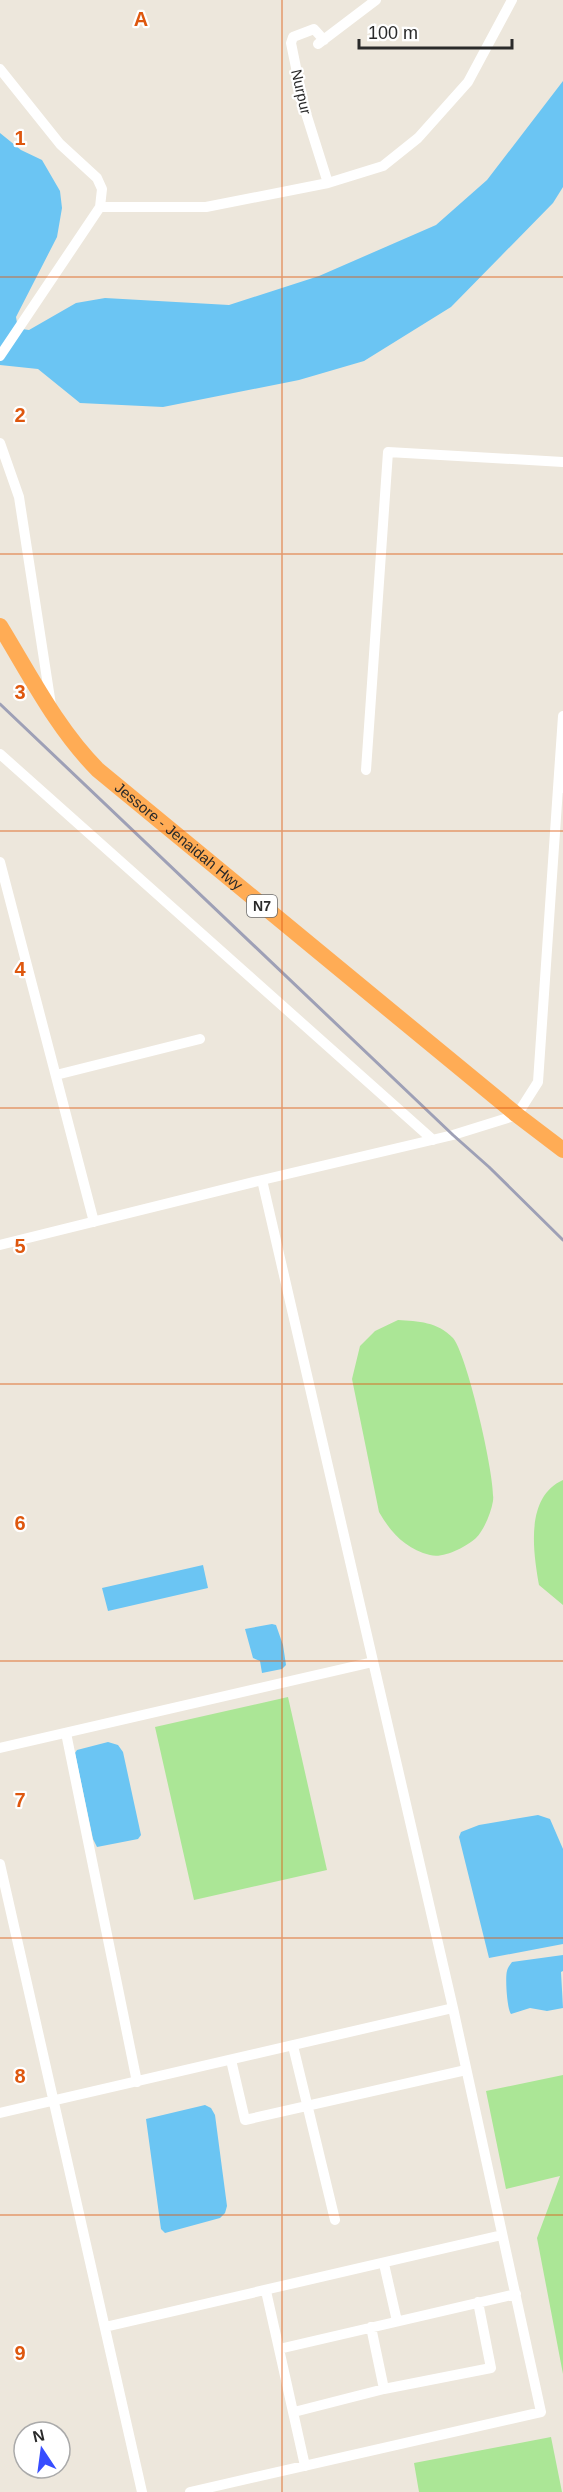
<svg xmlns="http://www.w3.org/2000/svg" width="563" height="2492" font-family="Arial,sans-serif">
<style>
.green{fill:#abe696}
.water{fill:#6bc5f3}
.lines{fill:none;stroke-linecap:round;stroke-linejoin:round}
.minor{stroke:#fff;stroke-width:10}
.highway{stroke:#ffac55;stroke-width:16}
.rail{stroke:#9ea0b6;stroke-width:3}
.grid{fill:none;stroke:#de570e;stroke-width:1.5;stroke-opacity:0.55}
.labels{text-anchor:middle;stroke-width:4.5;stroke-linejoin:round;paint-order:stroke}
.shield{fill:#fff;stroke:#6a6a6a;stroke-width:1.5}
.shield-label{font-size:14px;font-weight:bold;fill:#2a2a2a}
.street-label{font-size:15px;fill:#2a2a2a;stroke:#fff}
.grid-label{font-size:20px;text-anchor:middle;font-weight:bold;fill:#de570e;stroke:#fff;stroke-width:4.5;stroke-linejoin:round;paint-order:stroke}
</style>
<rect width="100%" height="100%" fill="#ede7dc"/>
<!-- green -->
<path class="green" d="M398,1320C418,1321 438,1322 453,1338C467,1354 496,1479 493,1501C491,1513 484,1530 476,1538C466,1547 443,1559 430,1555C406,1549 391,1533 379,1512L352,1379L360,1346L375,1331Z
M563,1480V1605L539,1585C533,1551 525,1497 563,1480Z
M288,1697L327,1870L194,1900L155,1727Z
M563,2075V2374L537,2238L560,2176L506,2189L486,2091Z
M551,2437L562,2492H419L414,2463Z"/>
<!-- water -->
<path class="water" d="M563,81V187L553,203L451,307L364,361L299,380L163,407L80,403L38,369L0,365V133L21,150L42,160L60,191L62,208L57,237L16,317L17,323L22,329L29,330L76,303L105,298L229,305L319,276L436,225L487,180Z
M203,1565L208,1588L108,1611L102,1588Z
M272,1624L276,1625L283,1645L286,1665L282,1669L262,1673L260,1661L253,1658L245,1629Z
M108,1742L118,1745L123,1752L141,1835L138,1839L97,1847L93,1839L75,1753L77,1750Z
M538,1815L550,1819L563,1849V1944L489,1958L459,1837L461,1832L479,1825Z
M563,1955V1971L561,1972L563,2008L547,2011L530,2008L511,2014C507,2009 505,1977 507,1971C508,1967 510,1965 512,1962Z
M205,2105L211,2108L215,2115L227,2206L225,2213L220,2218L165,2233L161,2229L146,2119Z"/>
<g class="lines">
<!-- minor -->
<path class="minor" d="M324,40L314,29L293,37L291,43L304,107L328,183
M318,44L376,0
M0,69L60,144L97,178L102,189L100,207L0,356
M100,207H206L328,183L383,166L418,138L468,82L512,0
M0,443L19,497L51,705
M563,716L558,788H563
M0,754L433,1140
M366,770L388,452L563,462
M0,862L94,1222
M56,1075L200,1039
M0,1245L262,1180L453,1135L517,1115L538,1082L558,788
M66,1733L137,2082
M0,1748L373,1662
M0,1864L142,2492
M293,2046L335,2220
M231,2060L245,2120L466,2070
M0,2113L453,2008L262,1180
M384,2264L397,2321
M266,2291L279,2349
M105,2327L502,2235
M371,2327L384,2389
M294,2412L384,2389L491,2368L478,2302
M305,2466L279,2349L516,2294
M190,2492L541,2412L453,2008"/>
<!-- highway -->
<path class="highway" id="s1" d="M0,626C30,675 57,729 98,770L517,1115L563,1150"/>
<!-- rail -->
<path class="rail" d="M0,704L453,1135L489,1167L563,1240"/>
</g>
<!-- grid -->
<path class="grid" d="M282,0V2492M0,277H563M0,554H563M0,831H563M0,1108H563M0,1384H563M0,1661H563M0,1938H563M0,2215H563"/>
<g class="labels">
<!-- shield labels -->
<rect class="shield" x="247" y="895" width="30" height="22" rx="4.5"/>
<g class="shield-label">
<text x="262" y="911">N7</text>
</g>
<!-- street labels -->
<g class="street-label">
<text transform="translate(301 92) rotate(77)" y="5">Nurpur</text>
<text dy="5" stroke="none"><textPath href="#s1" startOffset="279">Jessore - Jenaidah Hwy</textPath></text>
</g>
</g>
<g class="grid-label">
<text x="141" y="26">A</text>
<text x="20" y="145">1</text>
<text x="20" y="422">2</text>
<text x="20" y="699">3</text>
<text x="20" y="976">4</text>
<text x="20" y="1253">5</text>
<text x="20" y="1530">6</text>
<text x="20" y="1807">7</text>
<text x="20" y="2083">8</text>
<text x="20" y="2360">9</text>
</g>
<!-- north arrow -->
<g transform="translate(42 2450) rotate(347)"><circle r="28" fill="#ffffff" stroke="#aaaaaa" stroke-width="1.5"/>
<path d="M0-4.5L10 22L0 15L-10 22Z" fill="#374dff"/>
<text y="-9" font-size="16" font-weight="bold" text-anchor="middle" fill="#2a2a2a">N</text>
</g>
<!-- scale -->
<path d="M359 39v9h153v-9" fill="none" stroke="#2a2a2a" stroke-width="3"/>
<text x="368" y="39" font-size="18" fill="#2a2a2a" stroke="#ffffff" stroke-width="4.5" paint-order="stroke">100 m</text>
</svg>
